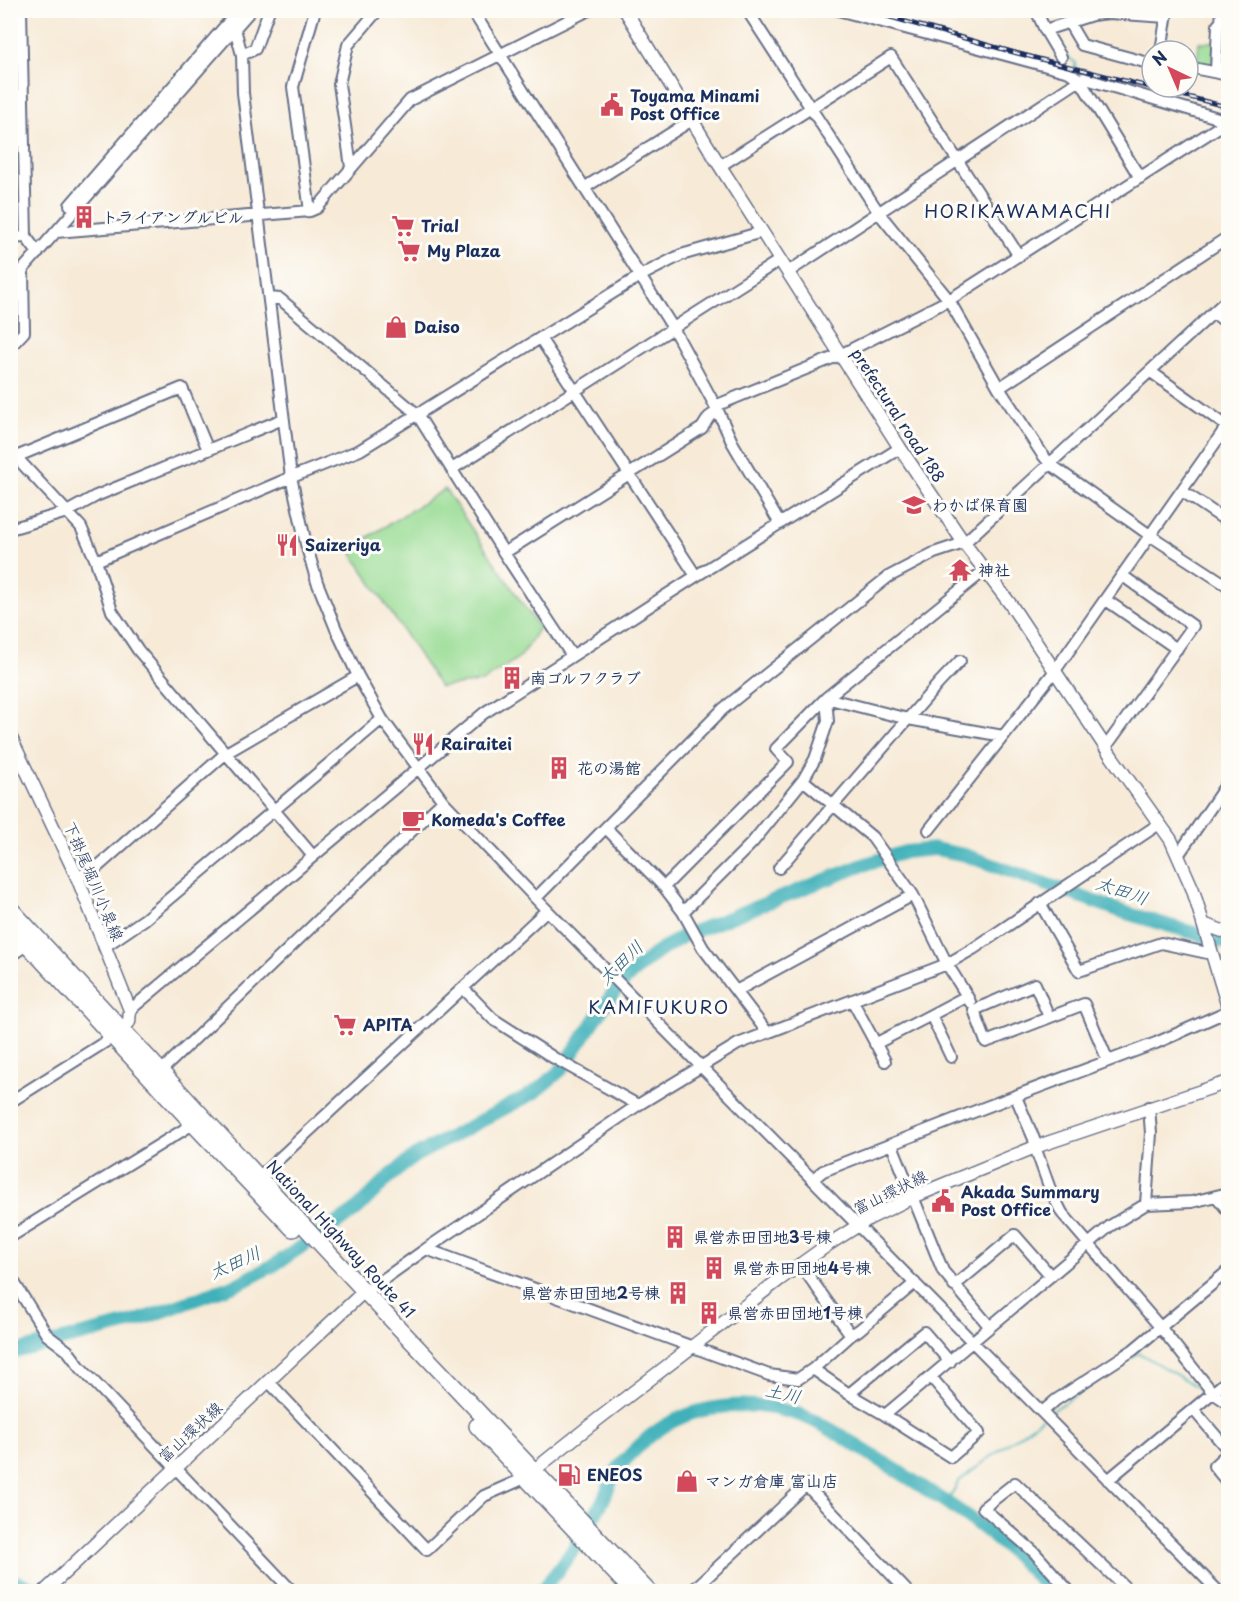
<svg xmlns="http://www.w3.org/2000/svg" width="1239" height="1602" font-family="'Playpen Sans','Klee One',sans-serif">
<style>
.green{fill:#97db93;stroke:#598578;stroke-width:1.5}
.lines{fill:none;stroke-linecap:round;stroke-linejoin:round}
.stream{stroke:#41b1ba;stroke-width:2}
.river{stroke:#41b1ba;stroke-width:14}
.minor-casing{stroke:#687088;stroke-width:14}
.major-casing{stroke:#687088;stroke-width:15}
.highway-casing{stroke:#687088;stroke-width:18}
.minor{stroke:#fff;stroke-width:10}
.major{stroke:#fff;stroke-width:12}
.highway{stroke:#fff;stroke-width:15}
.rail-casing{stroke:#1b2f5e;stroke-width:4.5}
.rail{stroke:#fdfcf7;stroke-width:2;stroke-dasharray:7;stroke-linecap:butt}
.labels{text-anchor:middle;stroke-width:6;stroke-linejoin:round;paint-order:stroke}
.poi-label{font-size:16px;font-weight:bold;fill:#1b2f5e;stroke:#fdfcf7;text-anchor:start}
.street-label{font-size:16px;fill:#1b2f5e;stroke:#fdfcf7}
.neighbourhood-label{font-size:18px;letter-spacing:1.5px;fill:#1b2f5e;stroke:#fdfcf7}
.water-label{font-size:18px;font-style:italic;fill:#285c7e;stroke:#fdfcf7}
</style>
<rect width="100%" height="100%" fill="#fdfcf7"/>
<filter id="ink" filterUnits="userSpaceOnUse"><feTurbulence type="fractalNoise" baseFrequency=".0167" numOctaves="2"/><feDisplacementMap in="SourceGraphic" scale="12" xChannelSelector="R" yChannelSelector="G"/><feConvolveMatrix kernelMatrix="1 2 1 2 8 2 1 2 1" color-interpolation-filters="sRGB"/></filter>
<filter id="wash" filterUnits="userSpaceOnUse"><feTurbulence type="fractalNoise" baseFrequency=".008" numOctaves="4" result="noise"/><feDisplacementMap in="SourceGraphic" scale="24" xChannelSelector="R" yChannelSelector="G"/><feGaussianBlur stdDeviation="1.35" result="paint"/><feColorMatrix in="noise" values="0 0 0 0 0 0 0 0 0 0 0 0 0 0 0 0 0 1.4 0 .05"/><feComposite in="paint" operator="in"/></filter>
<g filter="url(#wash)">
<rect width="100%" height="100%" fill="#f7ead7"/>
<!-- green -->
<path class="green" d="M1199,42H1216L1211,68L1197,64Z
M445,489L539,628L521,656L482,682L440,687L349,549Z"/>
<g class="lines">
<!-- stream -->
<path class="stream" d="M1066,56L1076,63L1075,67
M1049,1413L1139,1353L1207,1393
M947,1502L959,1481L1042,1418"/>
<!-- river -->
<path class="river" d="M10,1353L134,1322L240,1283L274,1265L355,1211L389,1177L415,1156L535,1092L561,1070L614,992L631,974L655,954L683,936L863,865L905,852L935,849L965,855L1126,913L1228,943
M10,1580L49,1592
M540,1592C564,1565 583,1537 600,1506C607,1494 611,1477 620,1466C628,1456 640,1445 649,1437C690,1403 750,1398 800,1415C826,1424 851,1443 875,1457C938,1496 1002,1534 1050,1592"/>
</g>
</g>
<g filter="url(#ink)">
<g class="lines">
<!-- minor casing -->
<g class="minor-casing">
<path id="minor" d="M21,10L26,237L38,253
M230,10L242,55L243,93L291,477L306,544L317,582L336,629L358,676L382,719L443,801L542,905L1219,1592
M472,10L673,328L718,411L732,442L780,524
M747,10L879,213L949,300L999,388L1042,454L1050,464L1151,536L1228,586
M838,10L1069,72L1080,80L1140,178
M1036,10L1045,30L1092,15L1109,13L1166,17
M1069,23L1082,45L1152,64
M1045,30L1061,57
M1161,51L1167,13
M242,55L255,49L269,10
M1188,67L1228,75
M1216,71L1218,25L1221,22L1222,10
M720,166L891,57L1019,256
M351,167L339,84L348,45L378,10
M584,188L692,120
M70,205L239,10
M310,211L293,87L315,10
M56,232L310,211L317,208L410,100L589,10
M10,238L26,237
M788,272L1083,78L1228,121
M10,284L251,10
M269,298L280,299L417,414L504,553L572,656
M1214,313L1228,324
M540,338L696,576
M10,347L24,332L23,270
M1151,372L1228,427
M999,388L1228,237
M715,406L840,355L949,300L1228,121
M16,457L81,527L96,561L112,611L138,650L313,856
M11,459L182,388L208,450
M452,469L780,260
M1182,491L1228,522
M10,529L67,512L96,496L283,419
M504,553L702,428L709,417L718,411
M96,561L287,479L360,450L640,276L681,255L762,232
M1106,600L1177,649
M1105,748L1193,626L1123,576
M803,780L815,759L828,721L826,698L908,719L1003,736
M606,828L664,887L683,912
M929,830L1054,672L1227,426
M1179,854L1228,782
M779,868L939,683L960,661
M77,877L94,870L226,753L358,676
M664,887L788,762L776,749L826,698L985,570
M536,898L723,709L888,577L934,553L964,543L1228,299
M1040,903L1079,971L1161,943L1212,954
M104,947L145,919L382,719
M10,956L32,941
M464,989L493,1019L554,1058L638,1105
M736,991L913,895
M852,1000L885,1061
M130,1010L484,713L696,576L900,448
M1049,1017L1035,984L974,1010L986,1042L1084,1004L1108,1061
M767,1032L703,948L683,912L752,843L803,780L872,837L913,895L947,964L967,996
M875,1044L931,1015
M951,1057L931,1015L967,996L970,1002
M161,1071L443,801
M1016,1097L1034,1139L1035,1147L1050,1189L1062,1213L1161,1328L1213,1393L1228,1403
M10,1102L113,1037
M892,1145L943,1271L990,1327
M813,1179L823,1171L986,1107L1156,1043L1228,1011
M255,1181L547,910
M1216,1196L1228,1211
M1146,1204L1151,1133L1149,1107
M10,1237L193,1124
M426,1249L769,1375L798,1379L813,1369L849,1394L885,1415L1110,1226L1146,1204L1192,1202L1228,1193
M800,1264L851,1335L813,1369
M10,1276L47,1335L68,1351L80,1367L292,1591
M954,1286L1015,1235L1051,1276
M360,1296L426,1249L638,1105L738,1044L947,964L973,949L1159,824
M851,1335L859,1330L915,1283
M268,1381L427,1550L484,1496L525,1478
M849,1394L924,1332L950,1362
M1193,1409L1228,1450
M1042,1412L1056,1400L1133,1350L1228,1271
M885,1415L951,1457L979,1433L931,1377
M1228,1453L1214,1466L1228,1483
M1108,1480L1228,1380
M691,1592L806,1485L908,1592
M1070,1592L1034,1552L983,1508L1015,1483L1130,1592"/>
</g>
<!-- major casing -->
<g class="major-casing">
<path id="major" d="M625,10L720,166L900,448L964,543L1011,605L1112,757L1171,840L1193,890L1228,1007
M10,736L77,877L130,1010L129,1022L116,1034
M1203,924L1228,933
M528,1475L597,1420L780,1279L829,1244L870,1218L913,1197L1035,1147L1228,1082
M44,1592L358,1297"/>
</g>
<!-- highway casing -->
<g class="highway-casing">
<path id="highway" d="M10,908L365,1292L649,1592
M10,926L193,1124L293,1229
M477,1426L633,1592"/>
</g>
<!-- minor -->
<use href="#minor" class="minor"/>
<!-- major -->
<use href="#major" class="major"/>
<!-- highway -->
<use href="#highway" class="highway"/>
<!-- rail casing -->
<g class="rail-casing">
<path id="rail" d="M865,10L1016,53L1228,107"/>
</g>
<!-- rail -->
<use href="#rail" class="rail"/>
</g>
</g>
<!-- icons -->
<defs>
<g id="civic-bare" transform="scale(1.8)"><path d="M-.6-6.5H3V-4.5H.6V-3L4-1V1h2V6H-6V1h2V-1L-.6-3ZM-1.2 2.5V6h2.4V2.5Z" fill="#d1495b" stroke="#fdfcf7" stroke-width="2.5" paint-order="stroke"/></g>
<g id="building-bare" transform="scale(1.8)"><path d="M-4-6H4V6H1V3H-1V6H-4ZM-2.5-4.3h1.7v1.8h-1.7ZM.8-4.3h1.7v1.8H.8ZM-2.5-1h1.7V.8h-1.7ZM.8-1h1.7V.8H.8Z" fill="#d1495b" stroke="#fdfcf7" stroke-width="2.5" paint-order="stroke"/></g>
<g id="supermarket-bare" transform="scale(1.8)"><path d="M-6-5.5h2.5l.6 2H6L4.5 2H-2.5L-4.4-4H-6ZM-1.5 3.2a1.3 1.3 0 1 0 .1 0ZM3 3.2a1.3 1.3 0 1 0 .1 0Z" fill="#d1495b" stroke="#fdfcf7" stroke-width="2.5" paint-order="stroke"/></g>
<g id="shop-bare" transform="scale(1.8)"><path d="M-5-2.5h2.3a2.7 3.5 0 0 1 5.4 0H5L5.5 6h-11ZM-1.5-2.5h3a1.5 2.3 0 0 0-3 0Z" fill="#d1495b" stroke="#fdfcf7" stroke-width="2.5" paint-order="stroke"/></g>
<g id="school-bare" transform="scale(1.8)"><path d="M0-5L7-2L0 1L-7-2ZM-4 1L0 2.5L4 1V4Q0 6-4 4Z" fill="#d1495b" stroke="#fdfcf7" stroke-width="2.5" paint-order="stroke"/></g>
<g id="restaurant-bare" transform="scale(1.8)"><path d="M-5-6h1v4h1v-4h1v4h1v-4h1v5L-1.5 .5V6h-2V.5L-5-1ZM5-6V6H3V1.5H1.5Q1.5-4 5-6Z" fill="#d1495b" stroke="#fdfcf7" stroke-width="2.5" paint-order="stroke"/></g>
<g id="temple-bare" transform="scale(1.8)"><path d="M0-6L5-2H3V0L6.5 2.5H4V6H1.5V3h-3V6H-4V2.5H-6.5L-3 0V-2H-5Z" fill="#d1495b" stroke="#fdfcf7" stroke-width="2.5" paint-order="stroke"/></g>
<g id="cafe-bare" transform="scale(1.8)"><path d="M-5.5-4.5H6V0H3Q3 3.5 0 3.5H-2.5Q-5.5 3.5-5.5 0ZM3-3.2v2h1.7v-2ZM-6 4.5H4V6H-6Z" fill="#d1495b" stroke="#fdfcf7" stroke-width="2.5" paint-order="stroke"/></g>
<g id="fuel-bare" transform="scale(1.8)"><path d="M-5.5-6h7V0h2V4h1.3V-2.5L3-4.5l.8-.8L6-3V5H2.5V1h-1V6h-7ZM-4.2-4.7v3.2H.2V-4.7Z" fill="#d1495b" stroke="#fdfcf7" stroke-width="2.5" paint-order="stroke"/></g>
</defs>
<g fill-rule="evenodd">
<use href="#civic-bare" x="612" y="105"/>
<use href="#building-bare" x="84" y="217"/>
<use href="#supermarket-bare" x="403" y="226"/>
<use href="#supermarket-bare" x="409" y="251"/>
<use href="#shop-bare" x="396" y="327"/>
<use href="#school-bare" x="914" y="505"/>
<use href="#restaurant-bare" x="287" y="545"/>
<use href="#temple-bare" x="960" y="570"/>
<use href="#building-bare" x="512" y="678"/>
<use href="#restaurant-bare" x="423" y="744"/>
<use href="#building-bare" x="559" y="768"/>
<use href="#cafe-bare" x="413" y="820"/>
<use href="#supermarket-bare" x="345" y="1025"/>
<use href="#civic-bare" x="943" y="1201"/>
<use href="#building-bare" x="675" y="1237"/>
<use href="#building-bare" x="714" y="1268"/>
<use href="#building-bare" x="678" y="1293"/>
<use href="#building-bare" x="709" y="1313"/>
<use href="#fuel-bare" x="569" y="1475"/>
<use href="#shop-bare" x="687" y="1481"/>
</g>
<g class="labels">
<!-- poi labels -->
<g class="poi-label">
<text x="630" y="102">Toyama Minami<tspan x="630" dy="18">Post Office</tspan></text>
<text x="102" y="223">トライアングルビル</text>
<text x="421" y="232">Trial</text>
<text x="427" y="257">My Plaza</text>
<text x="414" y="333">Daiso</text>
<text x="932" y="511">わかば保育園</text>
<text x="305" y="551">Saizeriya</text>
<text x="978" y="576">神社</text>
<text x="530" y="684">南ゴルフクラブ</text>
<text x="441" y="750">Rairaitei</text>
<text x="577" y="774">花の湯館</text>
<text x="431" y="826">Komeda's Coffee</text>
<text x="363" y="1031">APITA</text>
<text x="961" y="1198">Akada Summary<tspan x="961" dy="18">Post Office</tspan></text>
<text x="693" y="1243">県営赤田団地3号棟</text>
<text x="732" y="1274">県営赤田団地4号棟</text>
<text x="660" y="1299" text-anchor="end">県営赤田団地2号棟</text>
<text x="727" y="1319">県営赤田団地1号棟</text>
<text x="587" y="1481">ENEOS</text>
<text x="705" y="1487">マンガ倉庫 富山店</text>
</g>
<!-- street labels -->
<g class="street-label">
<text transform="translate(898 415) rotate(57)" y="6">prefectural road 188</text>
<text transform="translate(94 881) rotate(67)" y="6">下掛尾堀川小泉線</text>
<text transform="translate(890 1192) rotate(-26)" y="6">富山環状線</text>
<text transform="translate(341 1239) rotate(47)" y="6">National Highway Route 41</text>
<text transform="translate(190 1432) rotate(-43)" y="6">富山環状線</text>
</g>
<!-- neighbourhood labels -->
<g class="neighbourhood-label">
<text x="1018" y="218">HORIKAWAMACHI</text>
<text x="659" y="1014">KAMIFUKURO</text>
</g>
<!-- water labels -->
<g class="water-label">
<text transform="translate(1122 891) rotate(19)" y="6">太田川</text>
<text transform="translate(621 963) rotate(-44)" y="6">太田川</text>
<text transform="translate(235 1263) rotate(-24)" y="6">太田川</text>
<text transform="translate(783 1394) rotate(13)" y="6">土川</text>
</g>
</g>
<!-- margin -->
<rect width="1239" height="1602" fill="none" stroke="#fdfcf7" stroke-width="36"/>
<!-- north arrow -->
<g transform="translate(1170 69) rotate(316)"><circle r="28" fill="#fdfcf7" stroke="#a3aaba" stroke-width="1.5"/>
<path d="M0-4.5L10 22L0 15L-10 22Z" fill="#d1495b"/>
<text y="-9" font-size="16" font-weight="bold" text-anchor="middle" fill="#1b2f5e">N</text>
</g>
</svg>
